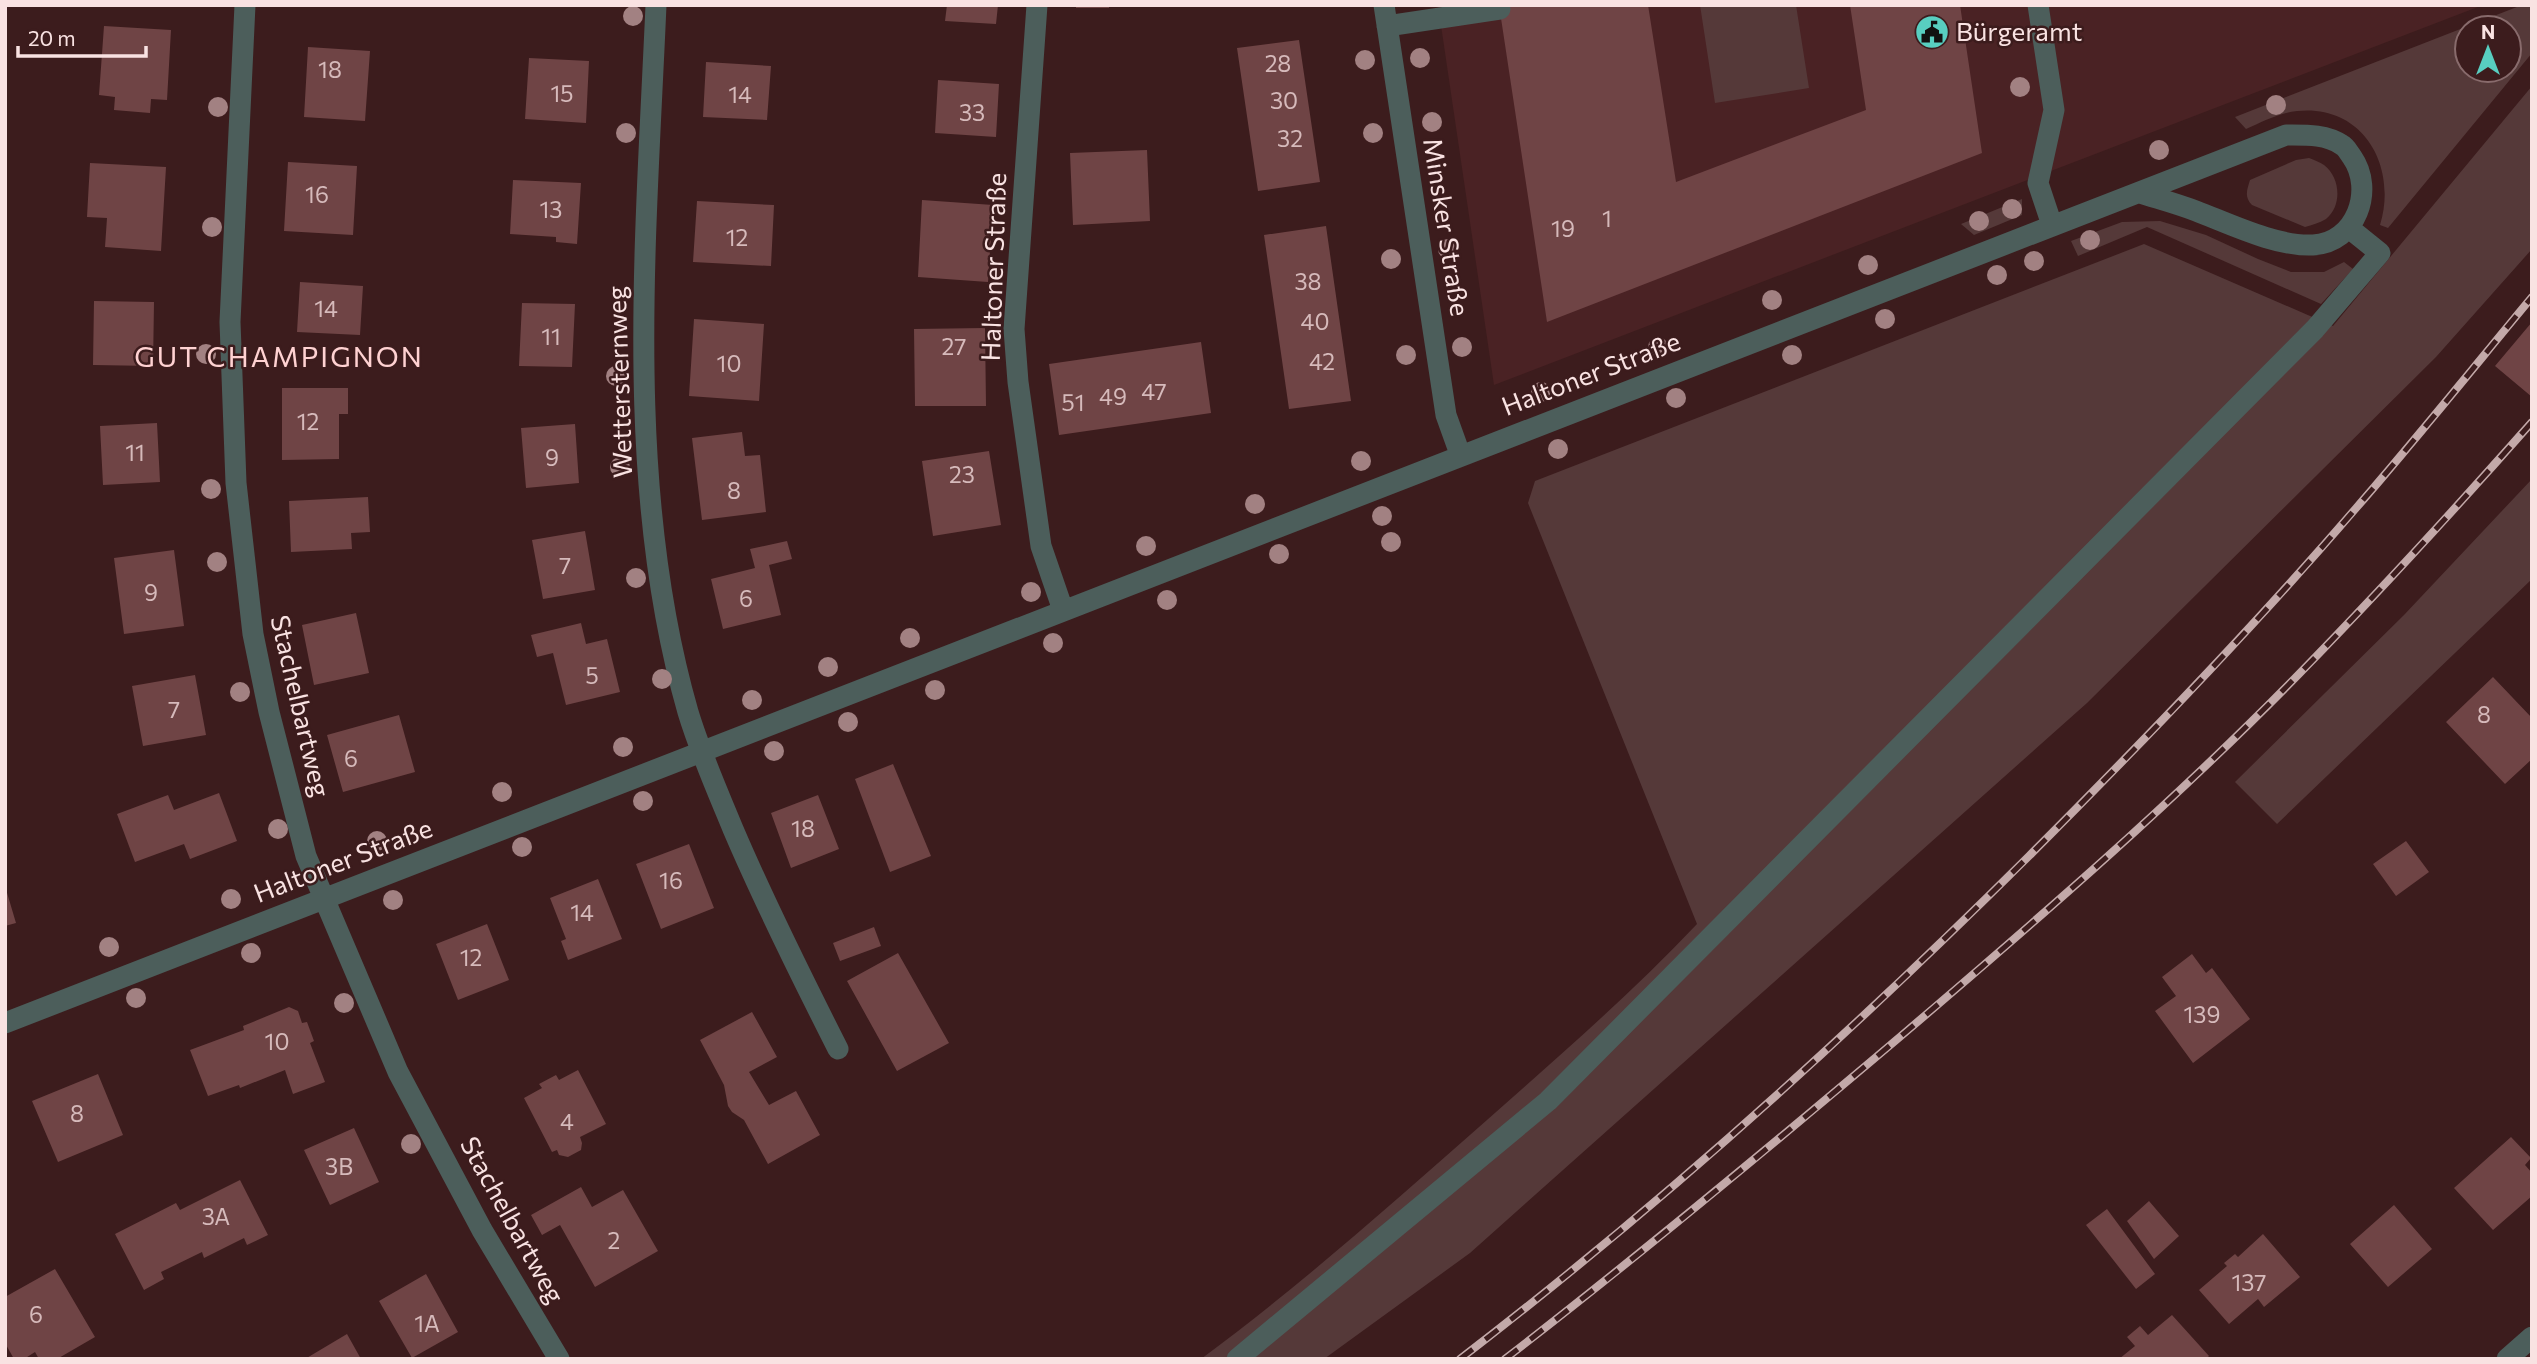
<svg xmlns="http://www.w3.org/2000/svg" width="2537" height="1364" font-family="Commissioner,sans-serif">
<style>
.built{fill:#4a2224}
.green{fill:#553939;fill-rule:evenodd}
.building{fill:#6f4445}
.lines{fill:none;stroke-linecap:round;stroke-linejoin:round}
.minor{stroke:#4c5e5b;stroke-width:21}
.rail-casing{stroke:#c3a9a9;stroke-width:8}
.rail{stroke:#3c1c1d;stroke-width:5;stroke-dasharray:16;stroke-linecap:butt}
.tree{fill:#a28182}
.labels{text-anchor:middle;stroke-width:5;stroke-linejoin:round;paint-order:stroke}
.number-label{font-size:23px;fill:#d6babb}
.poi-label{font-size:26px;fill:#f9e2e2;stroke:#3c1c1d;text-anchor:start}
.street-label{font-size:26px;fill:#f9e2e2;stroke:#3c1c1d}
.neighbourhood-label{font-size:28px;letter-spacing:2px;fill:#ffd2d2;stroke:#3c1c1d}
</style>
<rect width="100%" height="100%" fill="#3c1c1d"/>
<!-- built -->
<path class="built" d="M1438,5H2483L1494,385Z"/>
<!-- green -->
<path class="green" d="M1700,5H1796L1809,88L1715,103Z
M2522,5H2532V53L2388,228L2380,225C2398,166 2363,104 2297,111C2279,113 2262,122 2246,129L2235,117ZM2509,28V70H2467V28Z
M2532,86V249L2436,357L2087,703L1470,1253L1324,1359H1201C1301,1285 1394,1202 1487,1120C1559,1056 1632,993 1697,924L1528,503L1535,481L2144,244L2333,326Z
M2309,158C2314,160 2320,162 2324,165C2341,178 2342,206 2326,219C2319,223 2312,225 2305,227L2252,205C2244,197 2247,190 2250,180L2296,160Z
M2022,199V215L1974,235L1961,224Z
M2160,221L2206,235L2258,259L2291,272H2324L2344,262L2353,269L2321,304L2147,227L2078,256L2071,241L2122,222Z
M2532,479V579L2277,824L2235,782L2404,615Z"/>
<!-- building -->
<path class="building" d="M947,5H998L996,24L945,21Z
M1076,5H1109V8H1076Z
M1499,5H1648L1676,182L1866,110L1850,5H1960L1982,153L1547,322Z
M104,26L171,30L167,100L151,99L150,113L114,110L115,97L99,95Z
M1299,40L1320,182L1258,191L1237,48Z
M308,47L370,51L365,121L304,117Z
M529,58L589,61L586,123L525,119Z
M706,62L771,66L767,120L703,117Z
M938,80L999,84L996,137L935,133Z
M1147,150L1150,221L1073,225L1070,153Z
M288,162L357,166L353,235L284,231Z
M90,163L166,167L161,251L105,247L107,218L87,217Z
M513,180L581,183L577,244L556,242V237L510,234Z
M922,200L993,205L988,282L918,277Z
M697,201L774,205L771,266L693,262Z
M1326,226L1351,401L1289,409L1264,235Z
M300,282L363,286L360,335L297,332Z
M94,301L154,302L153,366L93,365Z
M522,303L575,304L572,367L519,366Z
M694,319L764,324L759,401L689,396Z
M2532,322V397L2495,366Z
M985,328L986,406H915L914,329Z
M1201,342L1211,413L1059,435L1049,364Z
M282,388H348V414H339V459L282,460Z
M157,423L160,482L103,485L100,426Z
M575,424L579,483L526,488L521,428Z
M742,432L745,456L760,455L766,512L702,520L692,438Z
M989,451L1001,525L933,536L922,461Z
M368,497L370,532L351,533L352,549L291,552L289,501Z
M585,531L595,590L543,599L532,540Z
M787,541L792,559L769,565L781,615L723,629L711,579L755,568L750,549Z
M174,550L184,626L124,634L114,558Z
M356,613L369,673L314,685L302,625Z
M581,623L586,644L607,639L620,692L566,705L553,653L537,657L531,635Z
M195,675L206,735L143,746L132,686Z
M2493,677L2532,718V759L2505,784L2446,722Z
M399,715L415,772L343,792L327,735Z
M893,764L931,856L890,872L855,779Z
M219,793L237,841L190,859L184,844L135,862L117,814L168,795L174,810Z
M818,795L839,849L791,868L771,813Z
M2406,841L2429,872L2396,896L2373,864Z
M689,844L714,908L661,929L636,864Z
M598,879L622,939L568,960L561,941L566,939L550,898Z
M5,886L16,923L5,926Z
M487,924L509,980L458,1000L436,944Z
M874,927L881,946L840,961L833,943Z
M898,953L949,1043L897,1071L847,981Z
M2192,954L2206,973L2212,968L2250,1019L2193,1063L2155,1011L2176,996L2162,977Z
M289,1007L298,1011L302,1023L307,1022L314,1041L310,1043L325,1082L293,1094L285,1070L240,1088L239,1085L208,1096L190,1050L244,1030L243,1026Z
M752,1012L777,1057L749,1072L769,1105L796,1091L820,1135L768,1164L744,1120L732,1112L728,1106L724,1085L700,1040Z
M578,1070L606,1124L580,1137L582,1143L581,1150L568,1157L559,1155L557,1150L552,1152L524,1098L542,1088L539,1084L556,1075L559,1080Z
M98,1074L123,1135L58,1162L32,1101Z
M354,1128L379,1182L330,1205L304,1150Z
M2511,1137L2531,1158L2525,1165L2532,1173V1196L2493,1230L2454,1188Z
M240,1180L268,1235L247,1245L244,1238L204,1258L202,1252L161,1272L164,1279L144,1290L115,1234L176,1203L180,1210Z
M581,1187L592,1207L623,1190L658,1251L595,1287L560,1225L542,1235L531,1215Z
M2149,1201L2179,1236L2154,1259L2127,1221Z
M2394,1205L2432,1249L2388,1287L2350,1244Z
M2107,1209L2155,1274L2136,1289L2086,1225Z
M2263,1234L2300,1277L2264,1307L2258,1299L2229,1324L2199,1290L2227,1266L2224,1263L2235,1254L2238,1257Z
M55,1269L95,1337L57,1359H39L35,1352L24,1359H14L5,1343V1297Z
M426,1274L458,1332L412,1358L379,1301Z
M2172,1315L2209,1356L2206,1359H2119L2135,1346L2127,1337L2140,1326L2148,1335Z
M347,1334L361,1359H305Z"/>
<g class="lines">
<!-- minor -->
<path class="minor" d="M245,5L230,322L236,483L253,634L269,712L306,856L398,1072L482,1230L559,1359
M656,5C646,237 623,486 688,712C700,752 717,790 733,829C765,904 801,976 838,1049
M1037,5L1014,329L1018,382L1041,546L1063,610
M1384,5L1446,415L1460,454
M2038,5L2054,110L2038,183L2052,225
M1387,26L1500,9
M5,1023L2286,135C2305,135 2326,134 2342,145C2346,147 2349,153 2352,157C2375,190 2356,243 2313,245C2277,247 2230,224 2196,211C2178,204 2159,199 2140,193
M1237,1359L1548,1101L2315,329L2380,253L2349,228
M2507,1359L2532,1337"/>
<!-- rail casing -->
<g class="rail-casing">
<path id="rail" d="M1460,1359C1661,1205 1850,1034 2029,856C2142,743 2253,628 2357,507C2417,438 2474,367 2532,297
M1505,1359C1640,1255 1771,1146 1901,1036C2037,920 2174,802 2299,674C2379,592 2456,508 2532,422"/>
</g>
<!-- rail -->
<use href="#rail" class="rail"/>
</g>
<!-- trees -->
<g class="tree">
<circle cx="633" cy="16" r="10"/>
<circle cx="1420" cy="58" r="10"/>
<circle cx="1365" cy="60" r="10"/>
<circle cx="2020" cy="87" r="10"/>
<circle cx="2276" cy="105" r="10"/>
<circle cx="218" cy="107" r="10"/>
<circle cx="1432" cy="122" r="10"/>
<circle cx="626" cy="133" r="10"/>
<circle cx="1373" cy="133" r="10"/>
<circle cx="2159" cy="150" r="10"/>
<circle cx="2012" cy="209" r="10"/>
<circle cx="1979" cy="221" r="10"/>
<circle cx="212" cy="227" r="10"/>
<circle cx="2090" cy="240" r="10"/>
<circle cx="1448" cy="249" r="10"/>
<circle cx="1391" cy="259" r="10"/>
<circle cx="2034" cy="261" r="10"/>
<circle cx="1868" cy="265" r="10"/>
<circle cx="1997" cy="275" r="10"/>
<circle cx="1772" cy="300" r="10"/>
<circle cx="1885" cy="319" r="10"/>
<circle cx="1462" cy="347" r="10"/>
<circle cx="1658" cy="347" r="10"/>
<circle cx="206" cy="354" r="10"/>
<circle cx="1406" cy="355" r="10"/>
<circle cx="1792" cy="355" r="10"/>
<circle cx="616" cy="376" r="10"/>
<circle cx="1541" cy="392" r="10"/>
<circle cx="1676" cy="398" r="10"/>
<circle cx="1558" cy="449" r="10"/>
<circle cx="1361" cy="461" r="10"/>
<circle cx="620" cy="467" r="10"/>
<circle cx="211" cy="489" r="10"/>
<circle cx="1255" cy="504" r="10"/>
<circle cx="1382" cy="516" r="10"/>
<circle cx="1391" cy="542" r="10"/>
<circle cx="1146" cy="546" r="10"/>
<circle cx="1279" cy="554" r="10"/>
<circle cx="217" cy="562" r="10"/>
<circle cx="636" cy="578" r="10"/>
<circle cx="1031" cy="592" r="10"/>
<circle cx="1167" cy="600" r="10"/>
<circle cx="910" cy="638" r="10"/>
<circle cx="1053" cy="643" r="10"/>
<circle cx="828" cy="667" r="10"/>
<circle cx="662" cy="679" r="10"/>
<circle cx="935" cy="690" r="10"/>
<circle cx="240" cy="692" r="10"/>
<circle cx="752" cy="700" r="10"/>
<circle cx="848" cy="722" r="10"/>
<circle cx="623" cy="747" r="10"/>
<circle cx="774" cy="751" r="10"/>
<circle cx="502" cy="792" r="10"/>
<circle cx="643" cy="801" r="10"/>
<circle cx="278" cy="829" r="10"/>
<circle cx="377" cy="841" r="10"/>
<circle cx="522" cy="847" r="10"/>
<circle cx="231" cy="899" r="10"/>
<circle cx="393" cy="900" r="10"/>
<circle cx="109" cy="947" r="10"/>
<circle cx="251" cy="953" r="10"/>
<circle cx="136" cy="998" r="10"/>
<circle cx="344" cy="1003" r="10"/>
<circle cx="411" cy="1144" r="10"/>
</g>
<!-- icons -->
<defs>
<g id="civic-disc" transform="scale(1.75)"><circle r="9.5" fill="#58cec0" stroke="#3c1c1d"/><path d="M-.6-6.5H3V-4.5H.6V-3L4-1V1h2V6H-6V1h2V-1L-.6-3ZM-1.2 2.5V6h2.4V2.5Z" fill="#111"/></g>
</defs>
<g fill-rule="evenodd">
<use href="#civic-disc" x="1932" y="32"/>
</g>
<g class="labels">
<!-- number labels -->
<g class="number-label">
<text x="1278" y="72">28</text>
<text x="330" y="78">18</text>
<text x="562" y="102">15</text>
<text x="740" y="103">14</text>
<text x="1284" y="109">30</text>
<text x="972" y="121">33</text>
<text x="1290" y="147">32</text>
<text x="317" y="203">16</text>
<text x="551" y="218">13</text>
<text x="1607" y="227">1</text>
<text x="1563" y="237">19</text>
<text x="737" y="246">12</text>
<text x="1308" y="290">38</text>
<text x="326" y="317">14</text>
<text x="1315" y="330">40</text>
<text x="551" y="345">11</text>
<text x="954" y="355">27</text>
<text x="1322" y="370">42</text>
<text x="729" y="372">10</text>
<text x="1154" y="400">47</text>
<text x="1113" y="405">49</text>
<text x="1073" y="411">51</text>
<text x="308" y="430">12</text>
<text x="135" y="461">11</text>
<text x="552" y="466">9</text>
<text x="962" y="483">23</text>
<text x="734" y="499">8</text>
<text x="565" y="574">7</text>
<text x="151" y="601">9</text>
<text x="746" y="607">6</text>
<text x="592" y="684">5</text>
<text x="174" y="718">7</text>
<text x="2484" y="723">8</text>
<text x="351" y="767">6</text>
<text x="803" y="837">18</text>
<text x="671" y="889">16</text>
<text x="582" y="921">14</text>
<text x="471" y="966">12</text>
<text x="2202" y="1023">139</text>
<text x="277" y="1050">10</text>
<text x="77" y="1122">8</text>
<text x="567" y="1130">4</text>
<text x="339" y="1175">3B</text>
<text x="216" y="1225">3A</text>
<text x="614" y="1249">2</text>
<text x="2249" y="1291">137</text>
<text x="36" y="1323">6</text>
<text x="427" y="1332">1A</text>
</g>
<!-- poi labels -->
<g class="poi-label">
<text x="1956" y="41">Bürgeramt</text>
</g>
<!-- street labels -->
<g class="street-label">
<text transform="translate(1446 227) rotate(81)" y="9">Minsker Straße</text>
<text transform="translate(994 267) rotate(-88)" y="9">Haltoner Straße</text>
<text transform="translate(1591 374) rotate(-21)" y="9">Haltoner Straße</text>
<text transform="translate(620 382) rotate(-92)" y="9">Wettersternweg</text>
<text transform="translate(300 706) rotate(77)" y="9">Stachelbartweg</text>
<text transform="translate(343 861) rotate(-21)" y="9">Haltoner Straße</text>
<text transform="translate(512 1220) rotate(61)" y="9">Stachelbartweg</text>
</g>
<!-- neighbourhood labels -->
<g class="neighbourhood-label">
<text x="279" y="367">GUT CHAMPIGNON</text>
</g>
</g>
<!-- border -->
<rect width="2537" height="1364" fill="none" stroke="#f9e2e2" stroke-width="14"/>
<!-- north arrow -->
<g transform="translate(2488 49)"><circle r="33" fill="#3c1c1d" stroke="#886b6c" stroke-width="2"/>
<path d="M0-5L12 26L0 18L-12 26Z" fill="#58cec0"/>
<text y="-10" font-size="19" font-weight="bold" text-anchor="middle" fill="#f9e2e2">N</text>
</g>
<!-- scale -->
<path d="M18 46v10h128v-10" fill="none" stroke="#f9e2e2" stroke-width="3.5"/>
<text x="28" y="46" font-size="21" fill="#f9e2e2" stroke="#3c1c1d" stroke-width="5" paint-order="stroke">20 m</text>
</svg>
